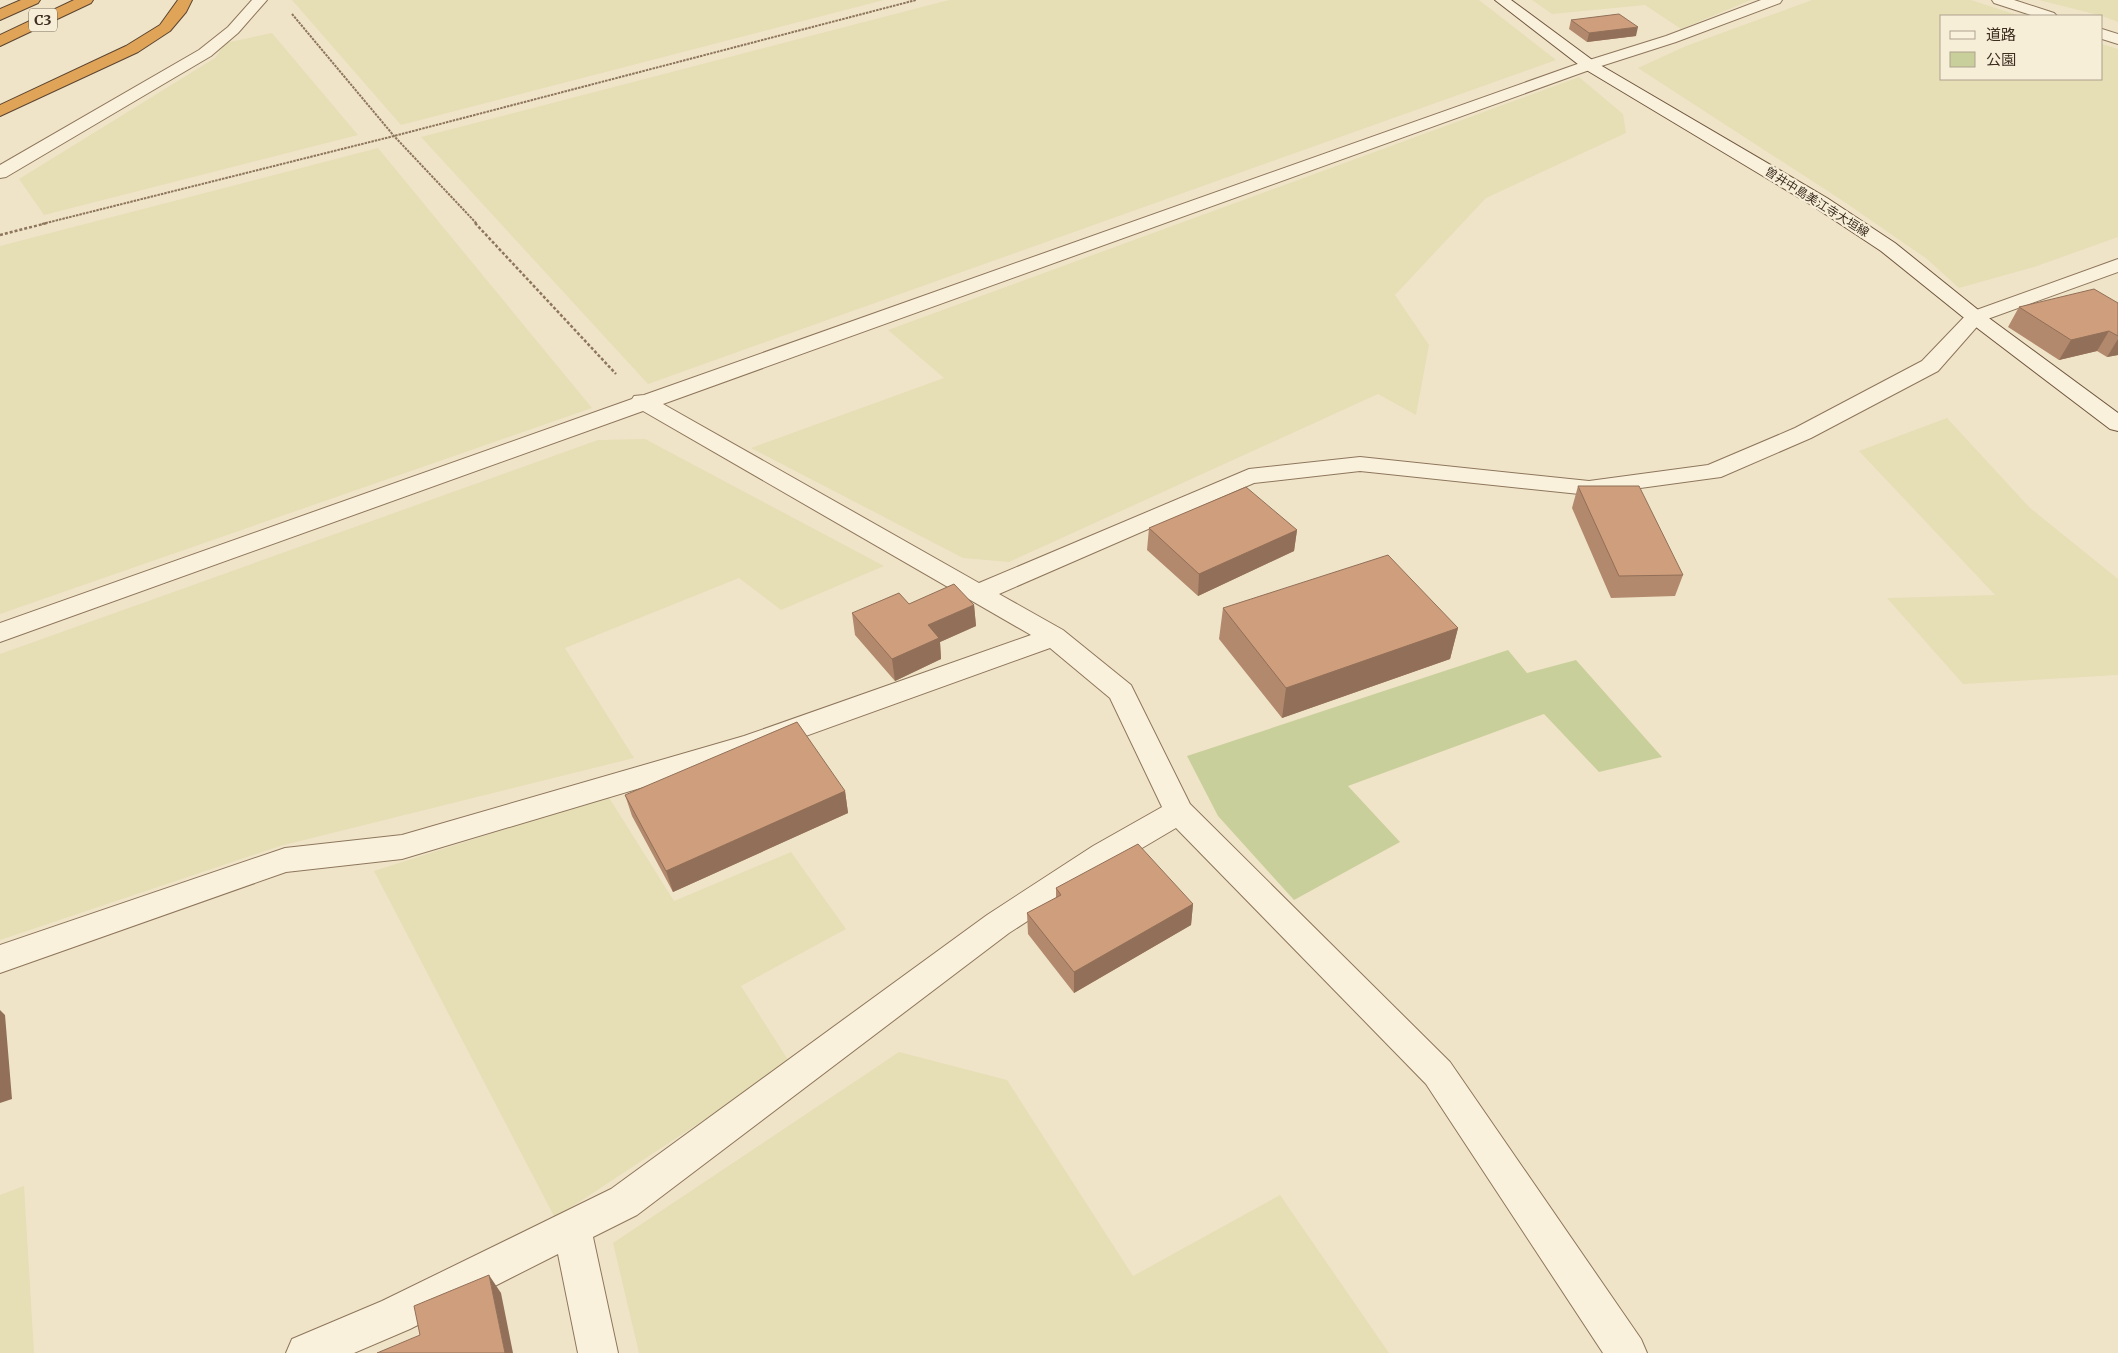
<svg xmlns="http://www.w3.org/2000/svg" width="2118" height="1353" font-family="Merriweather,'Noto Sans JP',serif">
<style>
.farmland{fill:#e6deb5}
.green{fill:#c9cf9b}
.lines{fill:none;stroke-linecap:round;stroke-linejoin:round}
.minor-casing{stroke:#8d765c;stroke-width:2}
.tertiary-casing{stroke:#8d765c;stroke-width:2}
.secondary-casing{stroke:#6f573f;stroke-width:2}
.motorway-casing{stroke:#5b4430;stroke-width:2}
.path-far1{stroke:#8d765c;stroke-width:2;stroke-dasharray:2.5 1;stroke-linecap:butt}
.path{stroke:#8d765c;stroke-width:2.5;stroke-dasharray:3 2;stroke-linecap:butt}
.minor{fill:#faf1dc;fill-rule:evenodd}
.tertiary{fill:#faf1dc;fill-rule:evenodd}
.secondary{fill:#faf1dc;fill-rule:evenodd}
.motorway{fill:#e0a458;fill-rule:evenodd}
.wall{fill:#b2896c}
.shaded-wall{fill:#916f58}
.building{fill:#cf9f7d;stroke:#916f58}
.labels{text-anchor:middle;stroke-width:4.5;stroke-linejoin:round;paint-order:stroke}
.far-street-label{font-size:12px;fill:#3d2e20;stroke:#f7eed8}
.shield{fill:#f7eed8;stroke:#756857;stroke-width:1}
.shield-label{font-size:14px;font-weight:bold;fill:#3d2e20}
</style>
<rect width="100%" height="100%" fill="#f0e4c8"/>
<!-- farmland -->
<path class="farmland" d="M292,0H884L401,125Z
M949,0H1479L1556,60L648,384L421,137Z
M1532,0H1751L1681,29L1645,5L1552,14Z
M1812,0H1971L2020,16H1942V79H2102V44L2118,49V237L2034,267L1959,288L1927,259L1843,201L1638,68L1686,46Z
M2039,0H2118V22L2102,16Z
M272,33L358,135L44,215L19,179L215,58L225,43Z
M1579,77L1623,114L1626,133L1486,198L1395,295L1429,345L1416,415L1378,394L1009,562L963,558L751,448L944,378L888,330Z
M378,148L592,408L0,614V246Z
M1947,418L2030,508L2118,579V675L1963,684L1887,598L1995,595L1859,451Z
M645,439L884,566L781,610L739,578L565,648L634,758L280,846L0,940V654L598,440Z
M608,796L674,901L791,852L846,929L741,986L790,1063L555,1218L374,871Z
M899,1052L1007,1080L1133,1276L1280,1195L1389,1353H639L613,1243Z
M24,1186L34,1353H0V1195Z"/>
<!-- green -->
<path class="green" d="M1508,650L1527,673L1576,660L1662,757L1599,772L1544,714L1348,786L1400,842L1294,900L1218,816L1187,756Z"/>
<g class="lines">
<!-- minor casing -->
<g class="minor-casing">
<path id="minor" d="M252,0H267L238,33L211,56L6,177L0,178V165L199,50L228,27Z
M1761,0H1782L1780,3L1676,42L1595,68L663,404L979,583L1249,469L1360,457L1589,481L1708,465L1795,428L1922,361L1968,313L2118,259V272L1982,321L1938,371L1811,438L1721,477L1589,495L1360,471L1254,483L999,594L1063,630L1131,685L1190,804L1450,1062L1641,1339L1647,1353H1603L1426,1084L1176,828L1115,864L1009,933L637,1215L593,1237L618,1353H578L558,1254L410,1329L354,1353H286L292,1339L382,1301L611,1189L987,915L1093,846L1162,807L1110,698L1050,648L761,752L402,859L286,872L0,973V945L285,848L402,835L744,736L1031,635L643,411L0,642V623L632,399L634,396L644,395L1583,62L1666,36Z"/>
</g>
<!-- tertiary casing -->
<g class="tertiary-casing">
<path id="tertiary" d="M1992,0H2014L2054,13L2057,16H2034L1994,3Z
M2102,29L2118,34V44L2102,39Z"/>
</g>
<!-- secondary casing -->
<g class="secondary-casing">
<path id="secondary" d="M1495,0H1511L1595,62L1827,198L1895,243L1982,313L2118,413V431L2110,429L1968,321L1881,251L1813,206L1583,68Z"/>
</g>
<!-- motorway casing -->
<g class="motorway-casing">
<path id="motorway" d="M21,0H40L38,3L0,20V9Z
M74,0H93L91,3L0,46V35Z
M178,0H192L186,12L170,31L138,52L0,116V105L126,46L160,25Z"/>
</g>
<!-- path-far1 -->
<path class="path-far1" d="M292,14L394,136L477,224
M42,224L394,136L916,0"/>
<!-- path -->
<path class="path" d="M475,223L616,374
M0,235L47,223"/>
<!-- minor -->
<use href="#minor" class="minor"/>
<!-- tertiary -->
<use href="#tertiary" class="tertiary"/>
<!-- secondary -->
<use href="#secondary" class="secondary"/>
<!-- motorway -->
<use href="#motorway" class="motorway"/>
</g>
<!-- wall -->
<path class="wall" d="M1571,20L1636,36L1587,42L1569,29Z
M2118,303V355L2107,357L2097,351L2059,360L2008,327L2019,307Z
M1578,486L1683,575L1675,596L1611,598L1572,508Z
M1149,528L1297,530L1294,551L1198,596L1147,550Z
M909,604L974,605L976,626L940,642L941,659L895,681L855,635L852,613Z
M1223,608L1458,628L1450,659L1282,718L1219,639Z
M845,791L848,813L673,892L632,816L625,795Z
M1056,888L1193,904L1191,925L1074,993L1028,934L1027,913L1056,898Z"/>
<!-- shaded-wall -->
<path class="shaded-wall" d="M1638,27L1636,36L1587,42L1589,33Z
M2109,331L2097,351L2059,360L2071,340Z
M2118,339V355L2107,357Z
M1297,530L1294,551L1198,596L1199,574Z
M974,605L976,626L940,642L941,659L895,681L892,659L928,625Z
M1458,628L1450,659L1282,718L1286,688Z
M845,791L848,813L673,892L666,871Z
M1193,904L1191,925L1074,993V972Z
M0,1010L5,1015L12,1099L0,1103Z
M489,1275L501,1293L513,1353H505Z"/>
<!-- building -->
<path class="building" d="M1619,14L1638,27L1589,33L1571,20Z
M2094,289L2118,303V336L2109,331L2071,340L2019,307Z
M1578,486H1639L1683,575L1619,576Z
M1246,487L1297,530L1199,574L1149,528Z
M1388,555L1458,628L1286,688L1223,608Z
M954,584L974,605L928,625L939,638L892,659L852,613L899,593L909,604Z
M797,722L845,791L666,871L625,795Z
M1138,844L1193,904L1074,972L1027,913L1061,895L1056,888Z
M489,1275L505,1353H377L420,1335L414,1306Z"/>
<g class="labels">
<!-- far-street labels -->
<g class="far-street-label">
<text transform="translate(1817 202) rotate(32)" y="4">曽井中島美江寺大垣線</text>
</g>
<!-- shield labels -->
<rect class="shield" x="29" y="8.5" width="28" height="23" rx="4"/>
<g class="shield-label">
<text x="43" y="25">C3</text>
</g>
</g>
<!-- legend -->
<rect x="1940" y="15" width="162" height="65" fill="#f7eed8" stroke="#ada18e"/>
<rect x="1950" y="31" width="25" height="8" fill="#faf1dc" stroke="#ada18e"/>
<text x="1986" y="40" font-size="15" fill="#3d2e20">道路</text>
<rect x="1950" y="52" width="25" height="15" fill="#c9cf9b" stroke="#ada18e"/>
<text x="1986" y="65" font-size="15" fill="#3d2e20">公園</text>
</svg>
